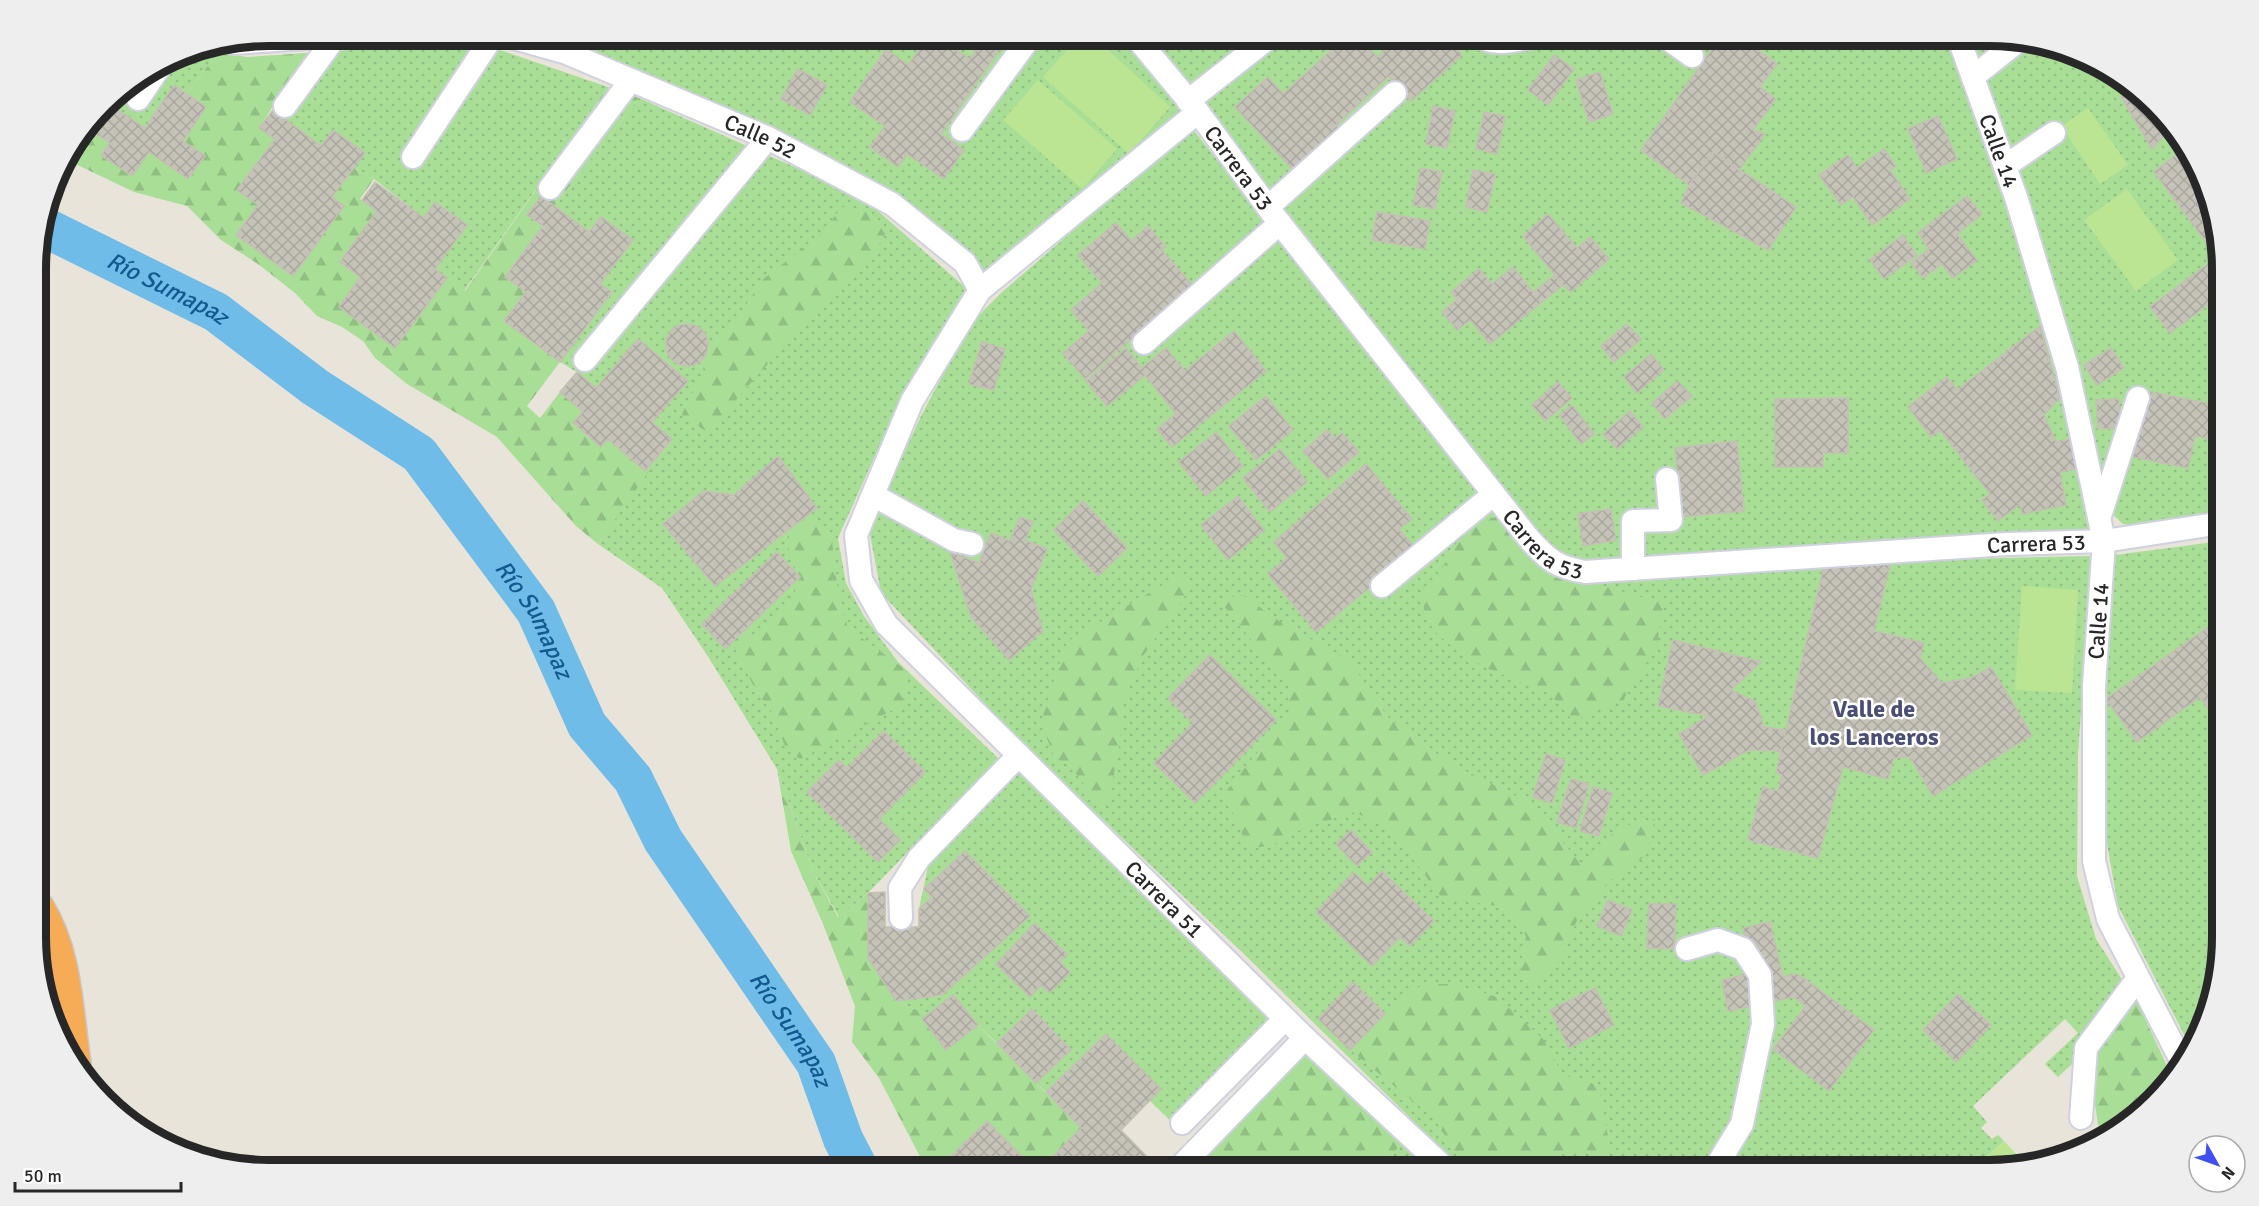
<svg xmlns="http://www.w3.org/2000/svg" width="2259" height="1206" font-family="Signika,sans-serif">
<style>
.grass{fill:url(#grass-dots)}
.forest{fill:url(#forest-firs)}
.pitch{fill:#bbe593}
.lines{fill:none;stroke-linecap:round;stroke-linejoin:round}
.river{stroke:#6fbce8;stroke-width:40}
.building{fill:url(#building-cross-hatch);stroke:#c4c0b3;stroke-width:1.5}
.minor-casing{stroke:#cfd0e0;stroke-width:26}
.highway-casing{stroke:#c7c7c7;stroke-width:36}
.minor{stroke:#fff;stroke-width:22}
.highway{stroke:#f6ab57;stroke-width:33}
.labels{text-anchor:middle;stroke-width:5;stroke-linejoin:round;paint-order:stroke}
.street-label{font-size:22px;fill:#272727;stroke:#fff}
.water-label{font-size:24px;font-style:italic;fill:#135990;stroke:#fff}
.neighbourhood-label{font-size:24px;font-weight:bold;fill:#4a4e75;stroke:#fff}
.rim{fill:none;stroke:#272727;stroke-width:8}
</style>
<defs>
<pattern id="grass-dots" width="8" height="8" patternUnits="userSpaceOnUse" patternTransform="scale(1.5)"><rect width="8" height="8" fill="#a9de97"/><path d="M2 2h.1M6 6h.1" fill="none" stroke="#91be82" stroke-width="1.8" stroke-linecap="round"/></pattern>
<pattern id="forest-firs" width="22" height="20" patternUnits="userSpaceOnUse" patternTransform="scale(1.5)"><rect width="22" height="20" fill="#a9de97"/><path d="M5 1l3.5 6h-7zM16 11l3.5 6h-7z" fill="#91be82"/></pattern>
<pattern id="building-cross-hatch" width="8" height="8" patternUnits="userSpaceOnUse" patternTransform="scale(1.5)"><rect width="8" height="8" fill="#c5c2b8"/><path d="M0 0l8 8M0 8l8-8" fill="none" stroke="#a9a79e"/></pattern>
</defs>
<rect width="100%" height="100%" fill="#e9e4d9"/>
<!-- grass -->
<path class="grass" d="M556,36H1125L1186,109L980,280L798,142L566,38Z
M1146,36H1466L1484,51L1561,36H1952L2059,366L2095,535L1827,544L1656,557L1587,566L1547,550L1284,210Z
M1968,36H1990L2093,60L2144,94L2184,139L2221,239L2222,519L2146,527L2123,524L2109,511Z
M471,40L608,87L464,291L435,269L467,225L436,202L424,218L374,179L354,168L364,153L333,130L321,146L273,110L299,54Z
M206,49L215,56L187,94L175,86L145,128L109,103L115,94L180,54Z
M639,98L862,197L966,288L898,405L838,538L846,583L864,616L898,662L999,759L868,893L839,917L813,871L777,769L709,658L662,588L598,544L645,471L672,440L652,422L688,381L638,339L596,388L577,372L560,362L612,293L600,284L633,240L601,217L589,232L554,206Z
M1192,128L1426,424L1545,568L2093,556L2078,753L2077,876L2096,939L2123,981L2072,1064L2058,1077L2045,1064L2078,1033L2065,1019L1973,1106L1987,1122L1981,1128L1992,1139L1998,1135L2004,1141L1972,1170H1695L1680,1163L1629,1170H1463L1245,955L1023,744L881,593L869,529L922,414L970,324L1002,292Z
M2222,541L2223,937L2199,1040L2192,1050L2118,906L2104,827L2105,796L2102,696L2115,555Z
M1028,764L1282,1021L1176,1126L1149,1100L1161,1089L1106,1034L1046,1092L1036,1083L1071,1050L1033,1009L997,1043L978,1025L953,995L922,1019L917,1010L896,1001L942,995L1030,916L965,851L925,889L932,897L919,909L929,862Z
M1406,1140L1439,1170H1376Z"/>
<!-- forest -->
<path class="forest" d="M224,53L247,57L307,53L259,128L275,139L238,190L258,205L236,235L293,276L344,206L332,197L354,168L374,179L360,199L377,211L340,262L360,277L339,306L395,348L447,278L465,291L608,87L639,98L554,206L541,196L527,214L543,226L505,276L526,292L504,321L560,362L527,406L540,418L560,392L583,412L573,424L601,447L608,439L645,471H649L598,544L576,526L497,437L407,384L375,358L363,341L342,327L317,316L295,293L258,264L221,240L187,206L134,192L65,159L89,129L110,143L102,155L132,176L149,152L189,179L205,156L183,141L206,107L187,94L215,56Z
M842,207L870,210L885,234L871,258L791,338L707,432L682,415L689,397L703,381L704,358L716,340L739,316L762,280L820,235Z
M809,514L831,533L839,600L848,628L909,672L902,705L800,759L786,749L773,714L755,689L732,642L742,632L751,638L793,597L800,577L789,556V535Z
M1499,515L1588,582L1663,603L1657,646L1623,700L1573,721L1549,693L1486,668L1449,644L1433,630L1422,602L1427,590L1466,532Z
M1181,574L1194,583L1143,656L1123,702L1119,746L1111,792L1105,806L1092,795L1071,767L1054,757L1041,722L1058,667L1068,641Z
M1243,595L1279,621L1350,661L1387,716L1423,745L1462,769L1530,803L1583,866L1619,827L1655,819L1644,857L1609,881L1578,918L1560,961L1534,984L1519,977L1526,936L1507,908L1458,899L1445,902L1392,831L1355,812L1304,828L1272,845L1249,849L1224,794L1289,713L1288,685L1218,599Z
M777,769L813,871L838,917L868,893V958L896,1001L917,1010L946,1050L978,1025L1081,1128L1040,1170L947,1160L957,1170H927L879,1078L852,1042L855,1006L823,924L791,851Z
M1423,984H1455L1497,997L1543,1039L1563,1075L1598,1085L1610,1147L1597,1158L1575,1148L1533,1170H1465L1435,1119L1350,1050L1385,1014Z
M2135,997L2173,1079C2159,1099 2130,1125 2108,1136L2098,1125L2088,1057Z
M1310,1047L1406,1140L1376,1170H1212L1201,1157Z"/>
<!-- pitch -->
<path class="pitch" d="M1079,36H1093L1170,107L1129,154L1043,77Z
M1038,80L1117,149L1082,189L1003,120Z
M2088,108L2128,165L2100,184L2061,126Z
M2127,189L2178,260L2136,291L2084,220Z
M2022,586L2078,590L2072,693L2015,690Z
M2004,1141L2027,1165L2005,1170H1972Z"/>
<g class="lines">
<!-- river -->
<path class="river" id="s1" d="M44,227L216,312L315,387L419,454L536,611L587,725L633,779L663,840L816,1063L843,1139L859,1170"/>
</g>
<!-- building -->
<path class="building" d="M901,36H936L970,59L983,39L999,50L941,134L964,150L944,179L907,154L898,167L870,147L885,126L850,102L886,49L908,65L920,49Z
M1347,36H1358L1377,57L1400,36H1445L1462,55L1411,101L1389,76L1336,125L1341,131L1295,172L1235,107L1268,77L1283,94Z
M1721,36H1748L1745,40L1777,64L1760,87L1776,99L1753,130L1765,134L1739,170L1713,152L1689,185L1641,150Z
M1554,55L1574,69L1548,105L1528,90Z
M798,69L827,85L810,115L781,99Z
M1600,72L1613,114L1589,122L1576,80Z
M174,85L206,107L183,141L205,156L188,179L149,152L132,176L101,155L110,143L89,129L108,103L145,128Z
M2135,88L2144,94L2172,127L2152,149L2121,97Z
M1433,106L1455,111L1447,148L1426,144Z
M273,110L321,146L333,130L365,153L332,197L344,206L293,276L236,235L258,205L237,190L275,139L259,128Z
M1484,112L1505,116L1497,154L1476,149Z
M1938,116L1957,159L1926,173L1908,129Z
M2186,147L2221,239V295L2170,333L2150,307L2217,257L2154,172Z
M1884,149L1896,166L1890,170L1910,199L1872,225L1853,197L1841,205L1819,175L1848,155L1857,168Z
M1713,152L1796,207L1768,250L1681,203L1689,185Z
M1421,168L1442,172L1435,209L1413,205Z
M1473,170L1495,174L1487,212L1466,207Z
M375,182L424,218L435,202L467,225L435,269L447,278L395,348L339,307L360,277L340,262L377,211L362,200Z
M541,196L589,232L601,217L633,240L600,284L612,292L560,362L504,321L526,292L505,277L543,226L527,215Z
M1967,196L1982,214L1957,234L1977,260L1953,278L1942,264L1923,278L1911,263L1929,249L1918,233Z
M1377,212L1430,221L1425,249L1372,240Z
M1548,214L1577,248L1590,237L1609,259L1571,292L1563,285L1523,236Z
M1116,223L1131,241L1148,226L1166,247L1161,249L1193,286L1085,379L1063,353L1089,331L1071,310L1102,283L1078,255Z
M1903,235L1917,255L1884,279L1870,260Z
M1513,267L1533,292L1555,275L1563,285L1490,344L1470,320L1457,330L1442,312L1457,299L1451,292L1479,269L1492,284Z
M666 345a21 21 0 1 1 42 0a21 21 0 1 1-42 0Z
M1627,324L1641,339L1614,362L1601,346Z
M2040,326L2060,398L2044,415L2056,442L2070,439L2076,469L2060,472L2066,505L2022,514L2020,504L1998,521L1982,500L1990,494L1940,430L1931,437L1908,407L1947,377L1957,390Z
M1234,331L1266,371L1172,447L1157,429L1176,414L1145,375L1107,406L1086,381L1126,348L1142,368L1166,348L1185,371Z
M638,339L688,381L652,422L672,439L645,471L608,439L601,447L573,423L583,412L560,392L577,372L596,388Z
M982,342L1005,349L994,390L969,384Z
M2111,348L2124,368L2097,385L2084,365Z
M1651,354L1664,370L1637,393L1624,377Z
M1678,381L1692,396L1665,419L1652,403Z
M1558,382L1572,398L1545,421L1532,405Z
M2146,391L2222,406V442L2195,436L2188,468L2133,457Z
M1266,396L1293,430L1256,460L1229,426Z
M1848,398V453H1823V467H1775V399Z
M2119,399L2120,428L2098,429L2096,400Z
M1572,405L1594,434L1581,444L1559,415Z
M1630,411L1643,427L1617,449L1603,434Z
M1327,430L1335,438L1342,433L1359,452L1328,479L1303,451Z
M1216,432L1243,466L1206,496L1179,462Z
M1737,441L1744,511L1681,517L1675,448Z
M1280,449L1307,482L1270,512L1243,478Z
M778,456L817,508L715,586L663,524L704,491L734,495Z
M1366,464L1412,519L1399,529L1416,549L1316,632L1268,574L1287,558L1274,542Z
M1238,496L1264,530L1228,560L1201,525Z
M1083,501L1127,548L1098,576L1054,530Z
M1611,509L1616,540L1583,546L1578,514Z
M1020,517L1033,522L1025,540L1047,549L1031,589L1043,631L1009,660L971,617L950,552L979,563L991,533L1010,541Z
M777,552L800,577L725,649L702,624Z
M1825,561H1891L1874,631L1924,643L1920,658L1942,683L1971,678L1991,667L2032,735L1933,796L1910,757L1894,758L1888,779L1843,767L1818,858L1748,840L1763,787L1778,791L1782,775L1776,773Z
M2217,621L2222,628V716L2216,720L2200,697L2137,742L2106,699Z
M1673,640L1761,662L1731,690L1755,701L1764,727L1786,730L1781,751L1749,750L1703,775L1679,734L1709,716L1658,706Z
M1210,655L1276,720L1195,803L1154,763L1193,723L1168,698Z
M884,731L925,772L879,819L900,840L878,862L807,792L839,760L847,768Z
M1546,754L1565,760L1552,803L1533,797Z
M1571,779L1589,784L1576,828L1557,822Z
M1593,787L1612,793L1599,836L1580,831Z
M1351,830L1372,852L1357,866L1336,844Z
M965,851L1030,916L942,995L896,1001L868,958V893L885,892V927H919V909L932,897L924,889Z
M1382,871L1434,921L1410,946L1400,937L1372,966L1316,912L1354,872L1368,886Z
M1608,900L1632,910L1621,936L1597,926Z
M1649,904H1676L1674,949L1647,948Z
M1770,922L1783,977L1798,974L1874,1030L1829,1091L1773,1049L1806,1006L1793,997L1771,1002L1757,943L1747,945L1743,928Z
M1035,923L1067,954L1060,962L1070,972L1050,993L1041,985L1030,997L996,964Z
M1748,974L1754,1006L1728,1011L1722,980Z
M1353,982L1385,1014L1350,1050L1318,1019Z
M1595,988L1614,1025L1569,1048L1550,1010Z
M1958,994L1991,1025L1956,1062L1923,1030Z
M953,995L978,1025L946,1050L922,1019Z
M1032,1009L1071,1050L1036,1083L997,1043Z
M1106,1034L1161,1089L1121,1130L1160,1170H1040L1081,1128L1046,1092Z
M987,1121L1035,1170H956L947,1160Z"/>
<g class="lines">
<!-- minor casing -->
<g class="minor-casing">
<g id="minor">
<path id="s2" d="M507,36L567,53L768,138L892,204L965,263L980,290"/>
<path id="s3" d="M1135,36L1198,112L1275,217L1530,540C1549,561 1557,567 1585,572L2007,544L2104,541L2222,523"/>
<path d="M1479,36C1495,47 1518,40 1535,36"/>
<path d="M1664,36L1692,56"/>
<path id="s4" d="M1958,36L2017,200L2067,367L2104,541L2094,686V861L2108,919L2183,1064"/>
<path d="M233,43L334,36"/>
<path d="M1973,77L2017,42"/>
<path d="M138,99L161,65"/>
<path d="M1188,101L1271,36"/>
<path d="M285,106L336,36"/>
<path id="s5" d="M1198,112L980,290L912,401L856,535L861,580L886,624L1305,1038L1447,1170"/>
<path d="M962,130L1031,36"/>
<path d="M413,157L493,36"/>
<path d="M2005,166L2054,133"/>
<path d="M550,188L631,80"/>
<path d="M1268,207L1395,93"/>
<path d="M1144,343L1280,223"/>
<path d="M585,360L768,138"/>
<path d="M873,495L954,540L972,544"/>
<path d="M2100,516L2138,398"/>
<path d="M1633,569V521L1671,520L1667,479"/>
<path d="M1382,586L1494,494"/>
<path d="M901,918L900,888L919,858L1019,755"/>
<path d="M1687,949L1718,940L1743,949L1760,975L1763,1024L1742,1124L1714,1170"/>
<path d="M2081,1118L2086,1048L2138,978"/>
<path d="M1182,1123L1285,1019"/>
<path d="M1183,1164L1305,1038"/>
</g>
</g>
<!-- highway casing -->
<g class="highway-casing">
<path id="highway" d="M38,909C66,954 66,1012 74,1063"/>
</g>
<!-- minor -->
<use href="#minor" class="minor"/>
<!-- highway -->
<use href="#highway" class="highway"/>
</g>
<g class="labels">
<!-- street labels -->
<g class="street-label">
<text dy="8" stroke="none"><textPath href="#s2" startOffset="273">Calle 52</textPath></text>
<text dy="8" stroke="none"><textPath href="#s4" startOffset="122">Calle 14</textPath></text>
<text dy="8" stroke="none"><textPath href="#s3" startOffset="168">Carrera 53</textPath></text>
<text dy="8" stroke="none"><textPath href="#s3" startOffset="654">Carrera 53</textPath></text>
<text dy="8" stroke="none"><textPath href="#s3" startOffset="1158">Carrera 53</textPath></text>
<text transform="translate(2098 621) rotate(-86)" y="8">Calle 14</text>
<text dy="8" stroke="none"><textPath href="#s5" startOffset="1044">Carrera 51</textPath></text>
</g>
<!-- water labels -->
<g class="water-label">
<text dy="8" stroke="none"><textPath href="#s1" startOffset="138">Río Sumapaz</textPath></text>
<text dy="8" stroke="none"><textPath href="#s1" startOffset="642">Río Sumapaz</textPath></text>
<text dy="8" stroke="none"><textPath href="#s1" startOffset="1128">Río Sumapaz</textPath></text>
</g>
<!-- neighbourhood labels -->
<g class="neighbourhood-label">
<text x="1874" y="717">Valle de<tspan x="1874" dy="28">los Lanceros</tspan></text>
</g>
</g>
<!-- crop -->
<path d="M0 0H2259V1206H0ZM269 46H1989A223 223 0 0 1 2212 269V937A223 223 0 0 1 1989 1160H269A223 223 0 0 1 46 937V269A223 223 0 0 1 269 46Z" fill="#eee" fill-rule="evenodd"/>
<path class="rim" d="M269 46H1989A223 223 0 0 1 2212 269V937A223 223 0 0 1 1989 1160H269A223 223 0 0 1 46 937V269A223 223 0 0 1 269 46Z"/>
<!-- north arrow -->
<g transform="translate(2217 1164) rotate(130)"><circle r="28" fill="#ffffff" stroke="#a9a9a9" stroke-width="1.5"/>
<path d="M0-4.5L10 22L0 15L-10 22Z" fill="#3f4ff1"/>
<text y="-9" font-size="16" font-weight="bold" text-anchor="middle" fill="#272727">N</text>
</g>
<!-- scale -->
<path d="M15 1182v9h166v-9" fill="none" stroke="#272727" stroke-width="3"/>
<text x="24" y="1182" font-size="18" fill="#272727" stroke="#ffffff" stroke-width="4.5" paint-order="stroke">50 m</text>
</svg>
